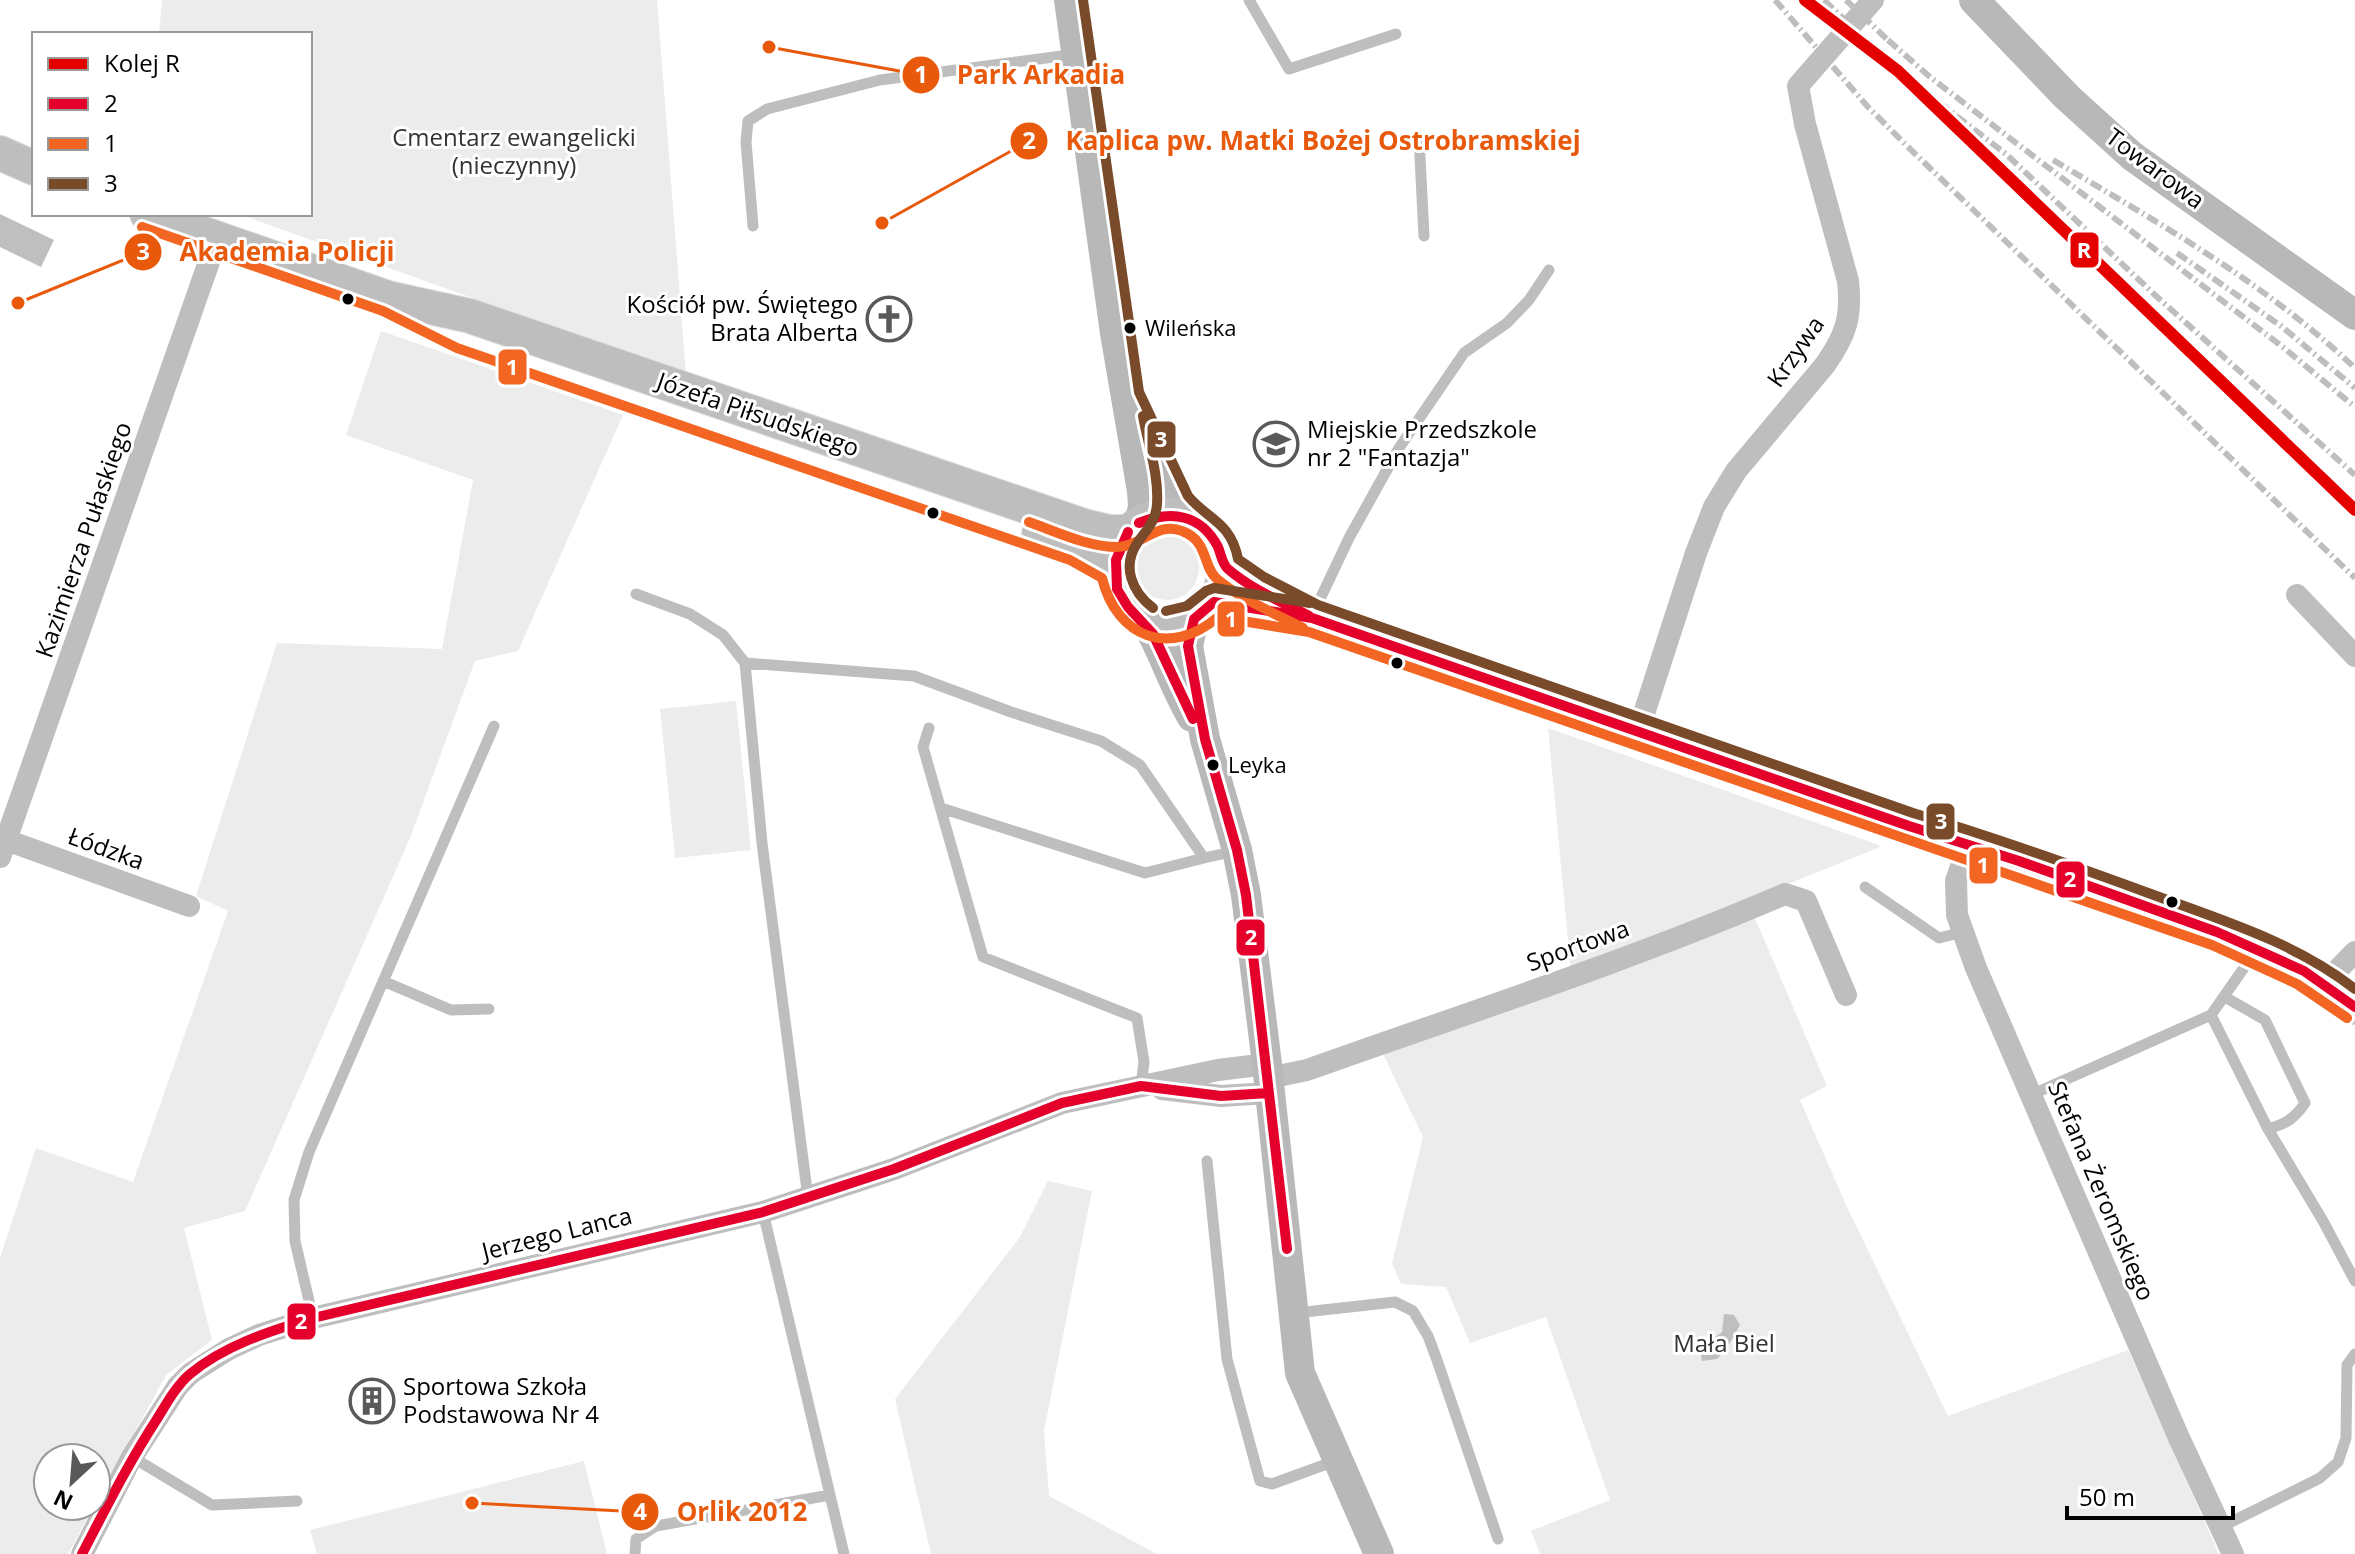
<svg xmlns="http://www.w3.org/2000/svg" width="2355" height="1554" font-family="'Open Sans',sans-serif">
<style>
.green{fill:#ececec}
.water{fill:#bfbfbf}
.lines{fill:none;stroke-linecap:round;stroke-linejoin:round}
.primary-casing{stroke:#dbdbdb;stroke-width:36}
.lane{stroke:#bebebe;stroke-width:11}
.street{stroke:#bebebe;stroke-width:22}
.secondary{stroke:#b8b8b8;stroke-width:30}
.primary{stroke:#bebebe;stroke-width:34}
.rail{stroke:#bebebe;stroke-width:6;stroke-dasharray:12 4 2 4;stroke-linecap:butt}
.bus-1-casing{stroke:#fff;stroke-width:16}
.bus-2-casing{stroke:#fff;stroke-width:16}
.bus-3-casing{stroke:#fff;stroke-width:16}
.bus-1{stroke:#e4002b;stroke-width:10}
.bus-2{stroke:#f26522;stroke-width:10}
.bus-3{stroke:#7a4b2a;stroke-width:10}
.rail-1-casing{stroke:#fff;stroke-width:18}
.rail-1{stroke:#e50000;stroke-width:12}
.bus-dot{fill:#000;stroke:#fff;stroke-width:3}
.labels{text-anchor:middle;stroke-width:6;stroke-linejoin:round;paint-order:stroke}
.bus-label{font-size:22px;fill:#000;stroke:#fff;text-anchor:start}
.park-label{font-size:24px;fill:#333;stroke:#fff}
.street-label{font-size:24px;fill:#000;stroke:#fff}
.poi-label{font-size:24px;fill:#000;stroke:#fff;text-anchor:start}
.leader{fill:none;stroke:#e8590c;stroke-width:3}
.callout-dot{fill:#e8590c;stroke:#fff;stroke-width:3}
.mark-label{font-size:24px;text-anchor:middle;font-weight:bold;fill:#fff}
.callout-label{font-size:26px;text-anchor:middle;font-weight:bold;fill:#e8590c;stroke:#fff;stroke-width:6;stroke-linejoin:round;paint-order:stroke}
.line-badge{stroke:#fff;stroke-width:3}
.badge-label{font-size:22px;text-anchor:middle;font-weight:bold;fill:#fff}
</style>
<rect width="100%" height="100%" fill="#fff"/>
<!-- green -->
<path class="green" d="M162,0H657L686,375L239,214H310V34H159Z
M381,331L623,415L518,651L475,661L410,838L245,1211L184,1228L212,1340L166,1375L96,1503V1458H48V1506H94L68,1554H0V1258L36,1148L133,1182L228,911L196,896L277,643L442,649L473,480L346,435Z
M1135 568a32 32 0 1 1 64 0a32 32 0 1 1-64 0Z
M736,701L751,850L675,858L660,709Z
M1548,728L1879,845L1880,847L1571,971Z
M1754,916L1827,1086L1800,1100L1847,1207L1948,1416L2128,1350L2219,1554H1540L1531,1531L1610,1500L1546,1317L1470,1343L1446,1287L1401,1284L1392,1263L1423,1137L1381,1050Z
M1048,1181L1092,1191L1044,1431L1049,1496L1157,1554H931L895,1399L1020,1237Z
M584,1461L607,1554H317L310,1530Z"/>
<!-- water -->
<path class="water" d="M0,214L54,240L41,267L0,247Z
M1724,1314L1734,1315L1740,1325L1726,1350L1717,1359L1702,1361L1698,1342L1710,1341L1722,1332Z"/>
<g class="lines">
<!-- primary casing -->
<g class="primary-casing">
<path id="primary" d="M0,153L34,168
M147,214L388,298L470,316L1084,526L1109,532H1128
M1114 570a55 55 0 1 1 110 0a55 55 0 1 1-110 0Z
M1039,534L1076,547L1114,569
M1225,567L1257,589L1312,618L1909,826C1983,847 2056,874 2129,900C2206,928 2291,953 2355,1007"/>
</g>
<!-- lane -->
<path class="lane" d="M1249,0L1289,69L1396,34
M1419,137L1424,236
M753,226L746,142L748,121L767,109L880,80L1077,54
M636,594L690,614L723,635L745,663L914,676L1011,712L1101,741L1140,765L1204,858L1236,851
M1313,614L1349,538L1399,448L1464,353L1507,323L1529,300L1549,270
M745,663L762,843L808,1198
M929,728L923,747L983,957L1137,1018L1144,1062L1141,1086
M941,808L1145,873L1204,858
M1865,887L1939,938L1963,932
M2255,952L2211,1015L2268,1129L2323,1221L2355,1281
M383,981L451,1010L489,1009
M2225,997L2265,1020L2305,1103C2295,1118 2286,1124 2268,1129
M2031,1095L2211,1015
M1207,1161L1227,1359L1260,1481L1272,1484L1335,1461
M763,1212L844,1554
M1296,1313L1395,1302L1413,1311L1428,1336L1437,1360L1498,1539
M313,1318L295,1241L294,1200L309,1152L494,726
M132,1457L212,1505L297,1501
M2221,1527L2320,1478L2338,1462L2346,1438L2347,1365L2355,1354
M635,1554L636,1539L656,1526L830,1495"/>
<!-- street -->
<path class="street" d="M2297,595L2355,656
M1638,732L1696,553L1714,507L1736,471L1825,365C1846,335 1852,317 1848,281L1805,124L1798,86L1873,0
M6,840L189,906
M1969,843L1956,881L1957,915L1976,968L2179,1438L2233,1554
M0,857L217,239
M2324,984L2355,952
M1269,1078L1307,1070C1467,1013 1629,961 1785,894L1806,901L1846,995
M1162,1089L1221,1096L1269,1093
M82,1554L132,1457L178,1386L191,1373L229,1349L259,1335L313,1318L763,1212L894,1169L1062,1103L1218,1070L1267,1064"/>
<!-- secondary -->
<path class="secondary" d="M1069,0L1115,333L1142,491L1143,507L1139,523
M1974,0L2067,97L2132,156L2355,315
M1141,426L1176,503L1188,518
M1144,619C1163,650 1173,685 1192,717
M1194,619L1188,646L1205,739L1237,850L1246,895L1267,1064L1300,1373L1379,1554"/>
<!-- primary -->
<use href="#primary" class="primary"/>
<!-- rail -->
<path class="rail" d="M1775,0L1868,107L1906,145L2355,578
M1824,0L1898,71L2006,154L2155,295L2355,475
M1846,0L1894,46
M1888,40L1930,77L2284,348L2355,407
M2053,160C2159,223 2265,283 2355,368
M2177,253L2281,326L2355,388"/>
<!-- bus-1 casing -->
<g class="bus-1-casing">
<path id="bus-1" d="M1139,523C1171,510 1201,514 1218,547C1221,554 1222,564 1228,569C1251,589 1282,602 1309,616
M1128,532L1116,560L1117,589L1128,607L1153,634L1193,719
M1287,1249L1246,895L1237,850L1205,739L1188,646L1194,619L1214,602L1312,618L1909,826L2019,861L2217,932L2304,971L2355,1007
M82,1554C106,1508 129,1462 157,1419C167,1403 176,1386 190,1374C225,1345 270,1331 313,1318L763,1212L894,1169L1062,1103L1141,1086L1221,1096L1269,1093"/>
</g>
<!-- bus-2 casing -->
<g class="bus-2-casing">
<path id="bus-2" d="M142,227L383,311L457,348L1070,560L1102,578C1117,638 1170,658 1218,617L1309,632L2212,945L2297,984L2347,1018
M1029,522C1057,532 1088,547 1118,547C1142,546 1158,521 1182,531C1209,541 1202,566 1217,579C1242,600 1274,613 1303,628"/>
</g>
<!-- bus-3 casing -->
<g class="bus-3-casing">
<path id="bus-3" d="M1083,0L1139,392L1188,496C1208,520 1231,522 1238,559L1264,577L1318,605L1913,813C1994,837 2072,865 2151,894C2221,920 2295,942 2355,989
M1143,416C1148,445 1159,474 1157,504C1156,521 1147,529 1138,542C1121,566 1132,592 1153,608
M1166,611L1187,606L1206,591L1214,588L1310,603"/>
</g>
<!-- bus-1 -->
<use href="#bus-1" class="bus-1"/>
<!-- bus-2 -->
<use href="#bus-2" class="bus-2"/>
<!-- bus-3 -->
<use href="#bus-3" class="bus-3"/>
<!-- rail-1 casing -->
<g class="rail-1-casing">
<path id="rail-1" d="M1805,0L1898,71L2355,510"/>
</g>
<!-- rail-1 -->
<use href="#rail-1" class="rail-1"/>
</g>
<!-- icons -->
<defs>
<g id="church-ring" transform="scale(2.3)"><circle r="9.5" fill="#fff" stroke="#595959" stroke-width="1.5"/><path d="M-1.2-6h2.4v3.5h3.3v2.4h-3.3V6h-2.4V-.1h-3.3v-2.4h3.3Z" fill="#595959"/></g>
<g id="school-ring" transform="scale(2.3)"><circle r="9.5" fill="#fff" stroke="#595959" stroke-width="1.5"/><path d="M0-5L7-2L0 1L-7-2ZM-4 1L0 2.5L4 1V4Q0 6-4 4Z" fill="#595959"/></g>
<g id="building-ring" transform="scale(2.3)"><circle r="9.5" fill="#fff" stroke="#595959" stroke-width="1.5"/><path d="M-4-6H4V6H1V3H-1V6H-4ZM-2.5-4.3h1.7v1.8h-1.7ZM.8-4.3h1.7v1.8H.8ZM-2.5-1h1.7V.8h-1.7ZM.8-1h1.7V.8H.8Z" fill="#595959"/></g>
</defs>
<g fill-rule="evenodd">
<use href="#church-ring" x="889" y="319"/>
<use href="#school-ring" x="1276" y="444"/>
<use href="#building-ring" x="372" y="1401"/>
</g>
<!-- markers -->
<g class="bus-dot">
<circle cx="348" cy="299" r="7"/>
<circle cx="1130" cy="328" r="7"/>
<circle cx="933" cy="513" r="7"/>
<circle cx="1397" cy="663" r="7"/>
<circle cx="1213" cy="765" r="7"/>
<circle cx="2172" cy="902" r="7"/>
</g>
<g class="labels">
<!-- bus labels -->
<g class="bus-label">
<text x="1145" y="336">Wileńska</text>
<text x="1228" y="773">Leyka</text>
</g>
<!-- park labels -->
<g class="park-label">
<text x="514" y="146">Cmentarz ewangelicki<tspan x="514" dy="28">(nieczynny)</tspan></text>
<text x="1724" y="1352">Mała Biel</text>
</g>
<!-- street labels -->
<g class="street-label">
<text transform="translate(2155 169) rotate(37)" y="8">Towarowa</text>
<text transform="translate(1796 352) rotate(-55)" y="8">Krzywa</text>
<text transform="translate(758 415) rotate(19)" y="8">Józefa Piłsudskiego</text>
<text transform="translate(84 540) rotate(-71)" y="8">Kazimierza Pułaskiego</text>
<text transform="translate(106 849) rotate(20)" y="8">Łódzka</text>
<text transform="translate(1578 946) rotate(-20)" y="8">Sportowa</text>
<text transform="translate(2101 1191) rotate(67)" y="8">Stefana Żeromskiego</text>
<text transform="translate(557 1234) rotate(-14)" y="8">Jerzego Lanca</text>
</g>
<!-- poi labels -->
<g class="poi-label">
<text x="858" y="313" text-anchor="end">Kościół pw. Świętego<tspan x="858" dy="28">Brata Alberta</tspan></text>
<text x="1307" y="438">Miejskie Przedszkole<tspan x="1307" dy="28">nr 2 "Fantazja"</tspan></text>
<text x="403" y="1395">Sportowa Szkoła<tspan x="403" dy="28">Podstawowa Nr 4</tspan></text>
</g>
</g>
<!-- callouts -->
<path class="leader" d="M769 47L921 75M882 223L1029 141M18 303L143 252M472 1503L640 1512"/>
<g class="callout-dot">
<circle cx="769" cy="47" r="8"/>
<circle cx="882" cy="223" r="8"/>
<circle cx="18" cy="303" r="8"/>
<circle cx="472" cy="1503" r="8"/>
<circle cx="921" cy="75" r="20"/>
<circle cx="1029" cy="141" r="20"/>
<circle cx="143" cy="252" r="20"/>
<circle cx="640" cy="1512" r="20"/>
</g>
<g class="mark-label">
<text x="921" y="83">1</text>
<text x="1029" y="149">2</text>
<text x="143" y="260">3</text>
<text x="640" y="1520">4</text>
</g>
<g class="callout-label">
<text x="1041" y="84">Park Arkadia</text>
<text x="1323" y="150">Kaplica pw. Matki Bożej Ostrobramskiej</text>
<text x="287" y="261">Akademia Policji</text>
<text x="742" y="1521">Orlik 2012</text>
</g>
<g class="line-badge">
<rect x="2069" y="231" width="31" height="38" rx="8" fill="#e50000"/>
<rect x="497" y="348" width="31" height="38" rx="8" fill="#f26522"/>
<rect x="1146" y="420" width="31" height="39" rx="8" fill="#7a4b2a"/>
<rect x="1216" y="600" width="30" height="38" rx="8" fill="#f26522"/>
<rect x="1925" y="802" width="31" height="39" rx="8" fill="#7a4b2a"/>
<rect x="1968" y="846" width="31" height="39" rx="8" fill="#f26522"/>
<rect x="2055" y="860" width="31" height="39" rx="8" fill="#e4002b"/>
<rect x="1235" y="918" width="31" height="39" rx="8" fill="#e4002b"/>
<rect x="286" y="1302" width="31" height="39" rx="8" fill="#e4002b"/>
</g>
<g class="badge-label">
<text x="2084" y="258">R</text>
<text x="512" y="375">1</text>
<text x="1161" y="447">3</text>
<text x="1231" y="627">1</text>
<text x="1941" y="829">3</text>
<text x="1983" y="873">1</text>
<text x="2070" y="887">2</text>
<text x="1251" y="945">2</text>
<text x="301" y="1329">2</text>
</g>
<!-- legend -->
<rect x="32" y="32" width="280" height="184" fill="#ffffff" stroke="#999999" stroke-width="2"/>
<rect x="48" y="58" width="40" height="12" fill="#e50000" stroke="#999999" stroke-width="2"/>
<text x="104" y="72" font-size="24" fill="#000000">Kolej R</text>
<rect x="48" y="98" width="40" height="12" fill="#e4002b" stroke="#999999" stroke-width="2"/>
<text x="104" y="112" font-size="24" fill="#000000">2</text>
<rect x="48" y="138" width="40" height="12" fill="#f26522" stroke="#999999" stroke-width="2"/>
<text x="104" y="152" font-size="24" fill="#000000">1</text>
<rect x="48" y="178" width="40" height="12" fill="#7a4b2a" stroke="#999999" stroke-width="2"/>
<text x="104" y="192" font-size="24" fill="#000000">3</text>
<!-- north arrow -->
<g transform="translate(72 1482) rotate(206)"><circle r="38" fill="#ffffff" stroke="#999999" stroke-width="2"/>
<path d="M0-6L14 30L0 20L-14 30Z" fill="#595959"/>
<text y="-12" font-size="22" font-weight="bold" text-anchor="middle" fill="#000000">N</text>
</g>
<!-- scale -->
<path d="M2067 1506v12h166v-12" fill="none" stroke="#000000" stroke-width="4"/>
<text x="2079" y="1506" font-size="24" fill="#000000" stroke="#ffffff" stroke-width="6" paint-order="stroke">50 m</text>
</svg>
